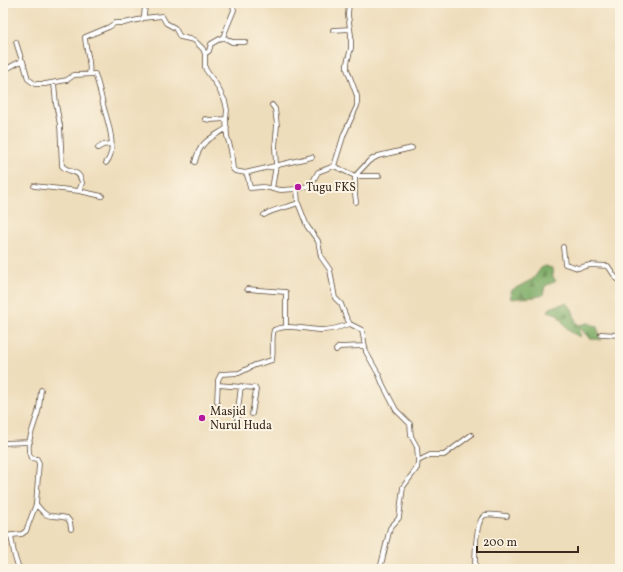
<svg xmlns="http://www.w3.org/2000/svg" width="623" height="572" font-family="Vollkorn,serif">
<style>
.forest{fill:url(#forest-firs);stroke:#5c6b42}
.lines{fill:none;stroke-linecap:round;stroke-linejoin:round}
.street-casing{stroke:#564536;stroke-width:5.5}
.street{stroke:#fff;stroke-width:4}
.poi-dot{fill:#b5179e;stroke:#fcf5e5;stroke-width:1.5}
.labels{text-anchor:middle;stroke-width:4;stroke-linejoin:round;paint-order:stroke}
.poi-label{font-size:12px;fill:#3b2a1e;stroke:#fcf5e5;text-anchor:start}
</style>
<defs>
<pattern id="forest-firs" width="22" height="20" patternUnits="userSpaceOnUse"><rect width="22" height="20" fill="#7dac66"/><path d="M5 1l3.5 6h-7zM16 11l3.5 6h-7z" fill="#688c53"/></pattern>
</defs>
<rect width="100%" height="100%" fill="#fcf5e5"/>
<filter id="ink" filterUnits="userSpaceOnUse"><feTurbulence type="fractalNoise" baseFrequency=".025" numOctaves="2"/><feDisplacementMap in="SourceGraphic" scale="8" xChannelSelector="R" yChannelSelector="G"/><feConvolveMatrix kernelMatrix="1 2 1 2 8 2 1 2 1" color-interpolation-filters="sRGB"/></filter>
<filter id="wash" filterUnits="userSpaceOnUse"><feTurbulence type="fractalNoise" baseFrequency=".012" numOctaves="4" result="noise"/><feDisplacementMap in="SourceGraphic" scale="16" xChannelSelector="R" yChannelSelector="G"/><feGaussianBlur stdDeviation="0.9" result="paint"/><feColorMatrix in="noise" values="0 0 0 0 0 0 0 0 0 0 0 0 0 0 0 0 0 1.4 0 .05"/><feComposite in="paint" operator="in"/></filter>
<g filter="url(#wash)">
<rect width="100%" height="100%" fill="#edb"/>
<!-- forest -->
<path class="forest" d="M545,266L552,268L553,277L556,281L545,286L543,295C532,299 521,297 511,299L510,291L533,279L542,267Z
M565,303C573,306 574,315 576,323L579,325L589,323L597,327L601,340L589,338L581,329H579L581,334L580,337L569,331L557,314L548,311L550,308Z"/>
</g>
<g filter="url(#ink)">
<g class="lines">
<!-- street casing -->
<g class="street-casing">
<path id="street" d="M232,3L234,10L223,37L211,44L209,51L205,54V67L206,70L216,84L225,101L227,110L226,119L227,136L231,150L233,169L235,171L246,173L248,178L250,188L263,187L281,190L297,189
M349,3L348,15L351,35V48L347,63V69L357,96V106L344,134L334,166L318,172L311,185L297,189L298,203L307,226L318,241L321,257L330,270L335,298L341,304L346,317L350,324L362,330L366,352L379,375L383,385L396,410L410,424L411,436L417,447L418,461L417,468L403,487L399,518L390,528L380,569
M143,18L162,16L166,23L175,28L180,37L194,40L203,49L205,54
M333,30L350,29
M223,37L232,42H245
M16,42L22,61
M3,71C9,68 17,62 23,61L28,79L35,84H45L67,80L74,75L95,74C99,85 101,96 104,108C108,123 118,149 106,163
M89,74C92,64 85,48 85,37L109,27L115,23H124L142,19L144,16L145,5L149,3
M54,83L56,104L60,125L62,166C70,174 79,168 82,183L79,191
M272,105L275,109L277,125L275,147L276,165L272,189
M205,119L210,120L226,119
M98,148L103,145L111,144
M195,162C200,141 210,139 227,128
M334,166L355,176H379
M245,173L312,157
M34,186L79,191L102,196
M356,202L355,194V176L369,161L378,156L412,148
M264,215C275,208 287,208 298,203
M563,247L565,264L578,268L590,265L608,266L616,278L620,281
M247,289L286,292V327
M601,334L620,335
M336,350L339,347L364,346
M218,385L255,388L256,390L252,414
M217,402L218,380L221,374L239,373L255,365L272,360C274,351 271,337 274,330C288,323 307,330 322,330C332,330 341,327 350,324
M237,418L241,386
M3,443L30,442
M418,461L430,455H444L471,435
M36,504C50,522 48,513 67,518L70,522L71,529
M3,536L22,534L26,531L36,504L39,463L37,459L31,458C24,446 35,424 38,412C40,405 40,397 41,390
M11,536C13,544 14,564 21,569
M475,569C475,559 475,520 485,515C491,513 501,516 507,516"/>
</g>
<!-- street -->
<use href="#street" class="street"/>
</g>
</g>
<!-- markers -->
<g class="poi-dot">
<circle cx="298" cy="187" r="4"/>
<circle cx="202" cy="418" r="4"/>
</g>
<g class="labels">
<!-- poi labels -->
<g class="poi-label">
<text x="306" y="191">Tugu FKS</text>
<text x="210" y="415">Masjid<tspan x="210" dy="14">Nurul Huda</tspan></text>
</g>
</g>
<!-- margin -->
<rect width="623" height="572" fill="none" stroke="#fcf5e5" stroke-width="16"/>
<!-- scale -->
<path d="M477 546v6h101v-6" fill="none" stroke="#3b2a1e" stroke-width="2"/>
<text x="483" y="546" font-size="12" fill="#3b2a1e" stroke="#fcf5e5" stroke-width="3" paint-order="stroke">200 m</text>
</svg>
